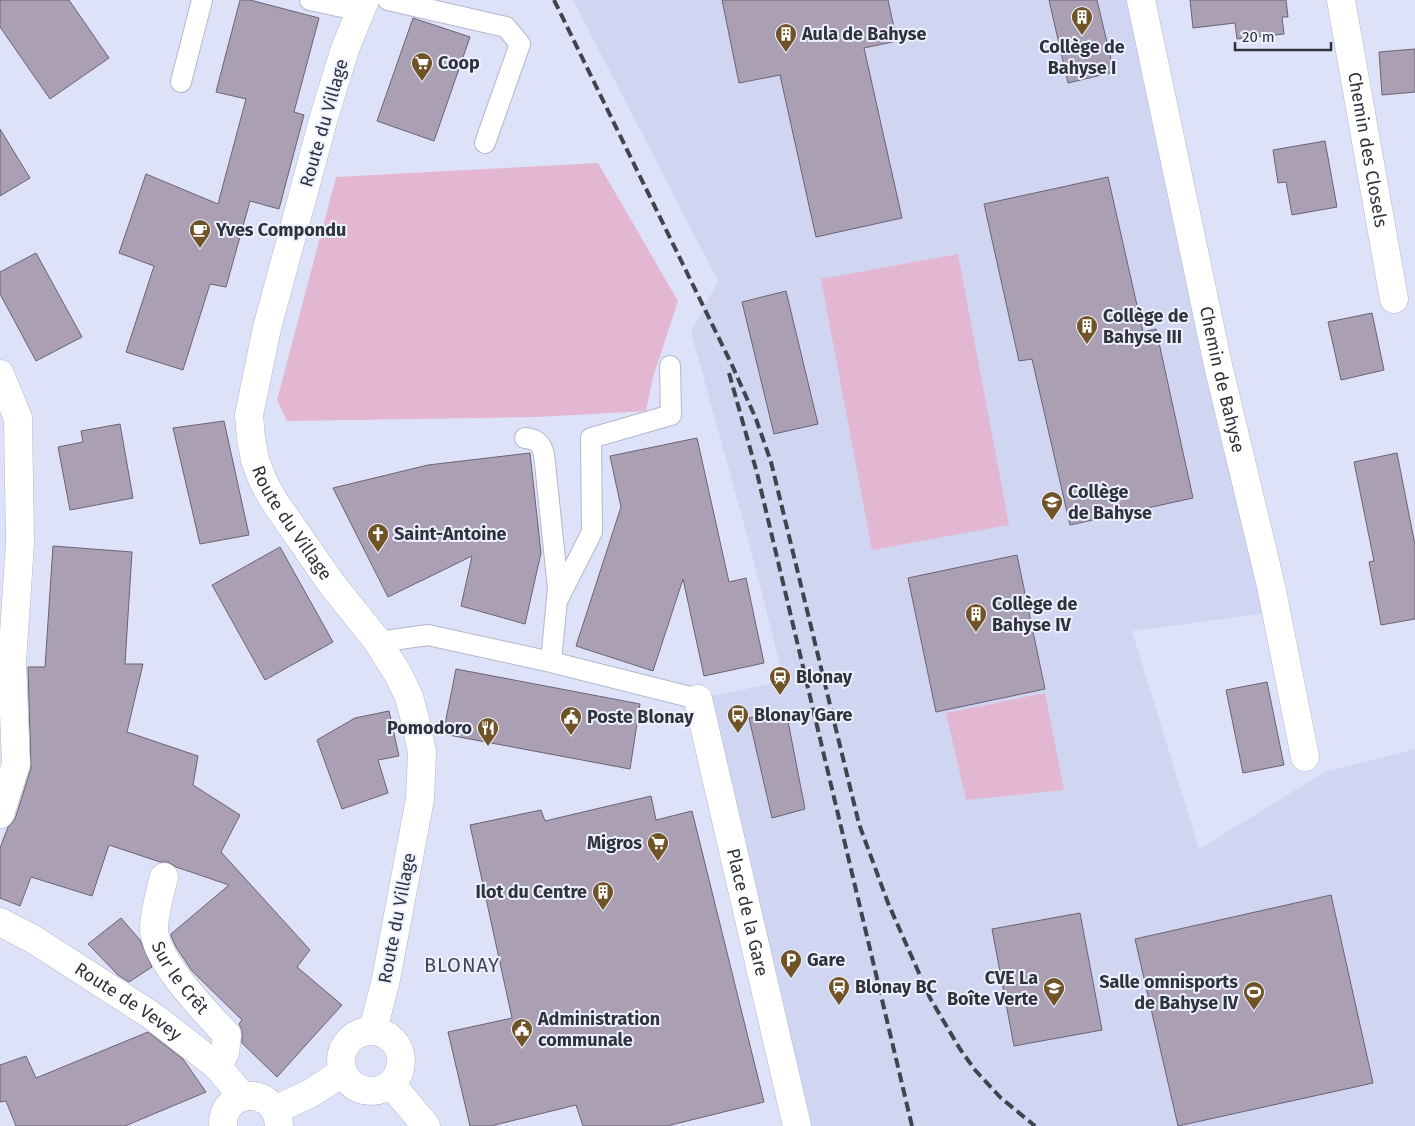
<svg xmlns="http://www.w3.org/2000/svg" width="1415" height="1126" font-family="'Fira Sans',sans-serif">
<style>
.built{fill:#d0d5f2}
.green{fill:#e3b7d2}
.building{fill:#aa9fb3;stroke:#6c6274}
.lines{fill:none;stroke-linecap:round;stroke-linejoin:round}
.service-casing{stroke:#b3b7cd;stroke-width:22}
.minor-casing{stroke:#b3b7cd;stroke-width:29}
.tertiary-casing{stroke:#b3b7cd;stroke-width:29}
.secondary-casing{stroke:#b3b7cd;stroke-width:29}
.service{stroke:#fff;stroke-width:20}
.minor{stroke:#fff;stroke-width:28}
.tertiary{stroke:#fff;stroke-width:28}
.secondary{stroke:#fff;stroke-width:28}
.rail{stroke:#41444d;stroke-width:4;stroke-dasharray:10 5;stroke-linecap:butt}
.labels{text-anchor:middle;stroke-width:4;stroke-linejoin:round;paint-order:stroke}
.poi-label{font-size:18px;font-weight:bold;fill:#30323a;stroke:#edf0fe;text-anchor:start}
.street-label{font-size:18px;fill:#30323a;stroke:#edf0fe}
.quarter-label{font-size:20px;letter-spacing:1px;fill:#424558;stroke:#edf0fe}
</style>
<rect width="100%" height="100%" fill="#dee2f9"/>
<!-- built -->
<path class="built" d="M573,0H1141L1276,612L1132,631L1199,849L1325,772L1415,749V1126H797L698,699L784,681L747,535L691,332L718,281Z"/>
<!-- green -->
<path class="green" d="M598,163L678,301L653,377L646,411L537,417L287,421L277,400L336,177Z
M958,254L1009,525L872,550L821,279Z
M1045,693L1064,790L966,800L946,713Z"/>
<!-- building -->
<path class="building" d="M0,0H69L109,58L50,99L0,27Z
M240,0H250L319,18L294,112L304,115L279,209L250,201L226,287L210,284L183,370L126,352L154,266L119,253L146,174L218,204L246,99L216,92Z
M722,0H888L897,41L864,48L902,218L816,237L780,75L739,83Z
M1049,0H1097L1114,72L1068,83Z
M1190,0H1286L1288,17H1282L1284,34L1237,39L1235,23L1193,28Z
M413,18L470,37L434,141L377,121Z
M1415,49V92L1382,95L1379,52Z
M0,129L30,178L0,196Z
M1325,141L1337,207L1292,215L1286,182L1278,183L1273,150Z
M1108,177L1143,332L1156,329L1193,498L1070,525L1032,359L1019,361L984,204Z
M36,253L82,337L36,361L0,294V272Z
M786,291L818,424L774,434L742,302Z
M1372,313L1384,370L1341,380L1328,322Z
M224,421L249,535L200,544L173,428Z
M120,424L133,498L70,510L58,447L83,442L81,431Z
M697,438L729,582L746,578L764,663L704,676L683,579L653,671L576,646L621,507L610,456Z
M530,453L541,553L525,624L461,606L472,556L388,597L333,488L428,465Z
M1397,453L1415,545V619L1381,625L1369,562L1374,561L1354,462Z
M53,546L132,552L125,664H143L127,732L198,756L193,785L240,815L221,852L310,950L297,967L342,1005L277,1077L242,1043V1030L239,1024L242,1020L192,971L176,947L171,936V934L229,885L176,867L168,862H160L109,845L92,896L31,877L20,906L0,898V848L8,827L15,819L31,768L28,667H45Z
M280,547L333,642L265,680L212,585Z
M1017,555L1045,689L936,712L908,578Z
M456,669L640,704L630,769L443,734Z
M1267,682L1284,765L1243,773L1226,690Z
M389,711L399,756L378,760L388,793L342,809L317,740L355,718Z
M786,711L805,809L772,818L749,718Z
M651,796L656,820L692,811L764,1102L667,1126H583L576,1105L491,1126H470L448,1032L512,1018L470,825L541,810L545,821Z
M1331,895L1373,1083L1178,1126L1135,939Z
M1080,913L1102,1030L1014,1046L992,929Z
M121,918L140,940L152,967L129,982L118,975L88,944Z
M148,1032L183,1059L206,1092L125,1126H16L6,1101L0,1102V1065L26,1056L36,1078Z"/>
<g class="lines">
<!-- service casing -->
<g class="service-casing">
<path id="service" d="M310,0L361,11
M388,0L506,27L520,44L485,143
M181,82L202,0
M525,438C536,439 541,443 544,454L558,588L551,662
M558,599L592,532L591,438L671,415L670,366
M378,642L428,635L551,662L698,699"/>
</g>
<!-- minor casing -->
<g class="minor-casing">
<g id="minor">
<path id="s1" d="M1141,0L1218,365L1271,586L1305,757"/>
<path id="s2" d="M1341,0L1394,299"/>
<path d="M0,374L18,418L20,543L12,662L16,764L0,814"/>
<path id="s3" d="M698,699L797,1126"/>
<path id="s4" d="M164,877C160,893 155,910 154,927C153,959 206,1012 227,1035L225,1053L217,1066"/>
</g>
</g>
<!-- tertiary casing -->
<g class="tertiary-casing">
<g id="tertiary">
<path id="s5" d="M0,922L33,939L151,1015L217,1066L243,1097"/>
<path d="M391,1084L426,1126"/>
</g>
</g>
<!-- secondary casing -->
<g class="secondary-casing">
<g id="secondary">
<path id="s6" d="M365,0L345,49L324,117L267,328L249,415L251,438L255,460L263,481L274,501L331,583L378,642L398,674L409,697L416,723L422,752L420,799L386,979L373,1030"/>
<circle cx="371" cy="1061" r="30"/>
<path d="M275,1110L311,1093L343,1072"/>
<path d="M223,1126C222,1087 277,1085 279,1126"/>
</g>
</g>
<!-- service -->
<use href="#service" class="service"/>
<!-- minor -->
<use href="#minor" class="minor"/>
<!-- tertiary -->
<use href="#tertiary" class="tertiary"/>
<!-- secondary -->
<use href="#secondary" class="secondary"/>
<!-- rail -->
<path class="rail" d="M554,0L732,365L756,419L771,462L859,824L888,903L930,998L960,1049L975,1070L1001,1098L1035,1126
M729,373L757,473L912,1126"/>
</g>
<!-- icons -->
<defs>
<g id="building-pin" transform="scale(1.125)"><path d="M0 17L-7.5 6A9.5 9.5 0 1 1 7.5 6Z" fill="#705326" stroke="#edf0fe"/><path d="M-4-6H4V6H1V3H-1V6H-4ZM-2.5-4.3h1.7v1.8h-1.7ZM.8-4.3h1.7v1.8H.8ZM-2.5-1h1.7V.8h-1.7ZM.8-1h1.7V.8H.8Z" fill="#fff"/></g>
<g id="supermarket-pin" transform="scale(1.125)"><path d="M0 17L-7.5 6A9.5 9.5 0 1 1 7.5 6Z" fill="#705326" stroke="#edf0fe"/><path d="M-6-5.5h2.5l.6 2H6L4.5 2H-2.5L-4.4-4H-6ZM-1.5 3.2a1.3 1.3 0 1 0 .1 0ZM3 3.2a1.3 1.3 0 1 0 .1 0Z" fill="#fff"/></g>
<g id="cafe-pin" transform="scale(1.125)"><path d="M0 17L-7.5 6A9.5 9.5 0 1 1 7.5 6Z" fill="#705326" stroke="#edf0fe"/><path d="M-5.5-4.5H6V0H3Q3 3.5 0 3.5H-2.5Q-5.5 3.5-5.5 0ZM3-3.2v2h1.7v-2ZM-6 4.5H4V6H-6Z" fill="#fff"/></g>
<g id="school-pin" transform="scale(1.125)"><path d="M0 17L-7.5 6A9.5 9.5 0 1 1 7.5 6Z" fill="#705326" stroke="#edf0fe"/><path d="M0-5L7-2L0 1L-7-2ZM-4 1L0 2.5L4 1V4Q0 6-4 4Z" fill="#fff"/></g>
<g id="church-pin" transform="scale(1.125)"><path d="M0 17L-7.5 6A9.5 9.5 0 1 1 7.5 6Z" fill="#705326" stroke="#edf0fe"/><path d="M-1.2-6h2.4v3.5h3.3v2.4h-3.3V6h-2.4V-.1h-3.3v-2.4h3.3Z" fill="#fff"/></g>
<g id="station-pin" transform="scale(1.125)"><path d="M0 17L-7.5 6A9.5 9.5 0 1 1 7.5 6Z" fill="#705326" stroke="#edf0fe"/><path d="M-3-6H3Q5-6 5-4V2Q5 4 3 4L4.5 6H3L1.5 4h-3L-3 6H-4.5L-3 4Q-5 4-5 2V-4Q-5-6-3-6ZM-3.5-4v3h7v-3ZM-3.5 1v1.5H-2V1ZM2 1v1.5H3.5V1Z" fill="#fff"/></g>
<g id="bus-pin" transform="scale(1.125)"><path d="M0 17L-7.5 6A9.5 9.5 0 1 1 7.5 6Z" fill="#705326" stroke="#edf0fe"/><path d="M-5-6H5V4H4V6H2V4H-2V6H-4V4H-5ZM-3.5-4V0h7V-4ZM-3.5 1.2v1.5H-2V1.2ZM2 1.2v1.5H3.5V1.2Z" fill="#fff"/></g>
<g id="civic-pin" transform="scale(1.125)"><path d="M0 17L-7.5 6A9.5 9.5 0 1 1 7.5 6Z" fill="#705326" stroke="#edf0fe"/><path d="M-.6-6.5H3V-4.5H.6V-3L4-1V1h2V6H-6V1h2V-1L-.6-3ZM-1.2 2.5V6h2.4V2.5Z" fill="#fff"/></g>
<g id="restaurant-pin" transform="scale(1.125)"><path d="M0 17L-7.5 6A9.5 9.5 0 1 1 7.5 6Z" fill="#705326" stroke="#edf0fe"/><path d="M-5-6h1v4h1v-4h1v4h1v-4h1v5L-1.5 .5V6h-2V.5L-5-1ZM5-6V6H3V1.5H1.5Q1.5-4 5-6Z" fill="#fff"/></g>
<g id="parking-pin" transform="scale(1.125)"><path d="M0 17L-7.5 6A9.5 9.5 0 1 1 7.5 6Z" fill="#705326" stroke="#edf0fe"/><path d="M-3.5-5.5H1a3.5 3.5 0 0 1 0 7H-1V5.5H-3.5ZM-1-3.4V-.6H.8a1.4 1.4 0 0 0 0-2.8Z" fill="#fff"/></g>
<g id="stadium-pin" transform="scale(1.125)"><path d="M0 17L-7.5 6A9.5 9.5 0 1 1 7.5 6Z" fill="#705326" stroke="#edf0fe"/><path d="M0-5a6.5 5 0 1 0 0 10a6.5 5 0 1 0 0-10ZM-3.5-1.8h7v3.6h-7Z" fill="#fff"/></g>
</defs>
<g fill-rule="evenodd">
<use href="#building-pin" x="1082" y="17"/>
<use href="#building-pin" x="786" y="34"/>
<use href="#supermarket-pin" x="422" y="63"/>
<use href="#cafe-pin" x="200" y="230"/>
<use href="#building-pin" x="1087" y="326"/>
<use href="#school-pin" x="1052" y="502"/>
<use href="#church-pin" x="378" y="534"/>
<use href="#building-pin" x="976" y="614"/>
<use href="#station-pin" x="780" y="677"/>
<use href="#bus-pin" x="738" y="715"/>
<use href="#civic-pin" x="571" y="717"/>
<use href="#restaurant-pin" x="488" y="728"/>
<use href="#supermarket-pin" x="658" y="843"/>
<use href="#building-pin" x="603" y="892"/>
<use href="#parking-pin" x="791" y="960"/>
<use href="#station-pin" x="839" y="987"/>
<use href="#school-pin" x="1054" y="988"/>
<use href="#stadium-pin" x="1254" y="992"/>
<use href="#civic-pin" x="522" y="1029"/>
</g>
<g class="labels">
<!-- poi labels -->
<g class="poi-label">
<text x="802" y="40">Aula de Bahyse</text>
<text x="1082" y="53" text-anchor="middle">Collège de<tspan x="1082" dy="21">Bahyse I</tspan></text>
<text x="438" y="69">Coop</text>
<text x="216" y="236">Yves Compondu</text>
<text x="1103" y="322">Collège de<tspan x="1103" dy="21">Bahyse III</tspan></text>
<text x="1068" y="498">Collège<tspan x="1068" dy="21">de Bahyse</tspan></text>
<text x="394" y="540">Saint-Antoine</text>
<text x="992" y="610">Collège de<tspan x="992" dy="21">Bahyse IV</tspan></text>
<text x="796" y="683">Blonay</text>
<text x="754" y="721">Blonay Gare</text>
<text x="587" y="723">Poste Blonay</text>
<text x="472" y="734" text-anchor="end">Pomodoro</text>
<text x="642" y="849" text-anchor="end">Migros</text>
<text x="587" y="898" text-anchor="end">Ilot du Centre</text>
<text x="807" y="966">Gare</text>
<text x="1038" y="984" text-anchor="end">CVE La<tspan x="1038" dy="21">Boîte Verte</tspan></text>
<text x="1238" y="988" text-anchor="end">Salle omnisports<tspan x="1238" dy="21">de Bahyse IV</tspan></text>
<text x="855" y="993">Blonay BC</text>
<text x="538" y="1025">Administration<tspan x="538" dy="21">communale</tspan></text>
</g>
<!-- street labels -->
<g class="street-label">
<text transform="translate(324 123) rotate(-74)" y="6">Route du Village</text>
<text dy="6" stroke="none"><textPath href="#s2" startOffset="152">Chemin des Closels</textPath></text>
<text dy="6" stroke="none"><textPath href="#s1" startOffset="388">Chemin de Bahyse</textPath></text>
<text dy="6" stroke="none"><textPath href="#s6" startOffset="550">Route du Village</textPath></text>
<text dy="6" stroke="none"><textPath href="#s3" startOffset="219">Place de la Gare</textPath></text>
<text transform="translate(397 918) rotate(-79)" y="6">Route du Village</text>
<text dy="6" stroke="none"><textPath href="#s4" startOffset="109">Sur le Crêt</textPath></text>
<text dy="6" stroke="none"><textPath href="#s5" startOffset="151">Route de Vevey</textPath></text>
</g>
<!-- quarter labels -->
<g class="quarter-label">
<text x="462" y="972">BLONAY</text>
</g>
</g>
<!-- scale -->
<path d="M1235 42v8h96v-8" fill="none" stroke="#30323a" stroke-width="2.5"/>
<text x="1242" y="42" font-size="15" fill="#30323a" stroke="#edf0fe" stroke-width="4" paint-order="stroke">20 m</text>
</svg>
